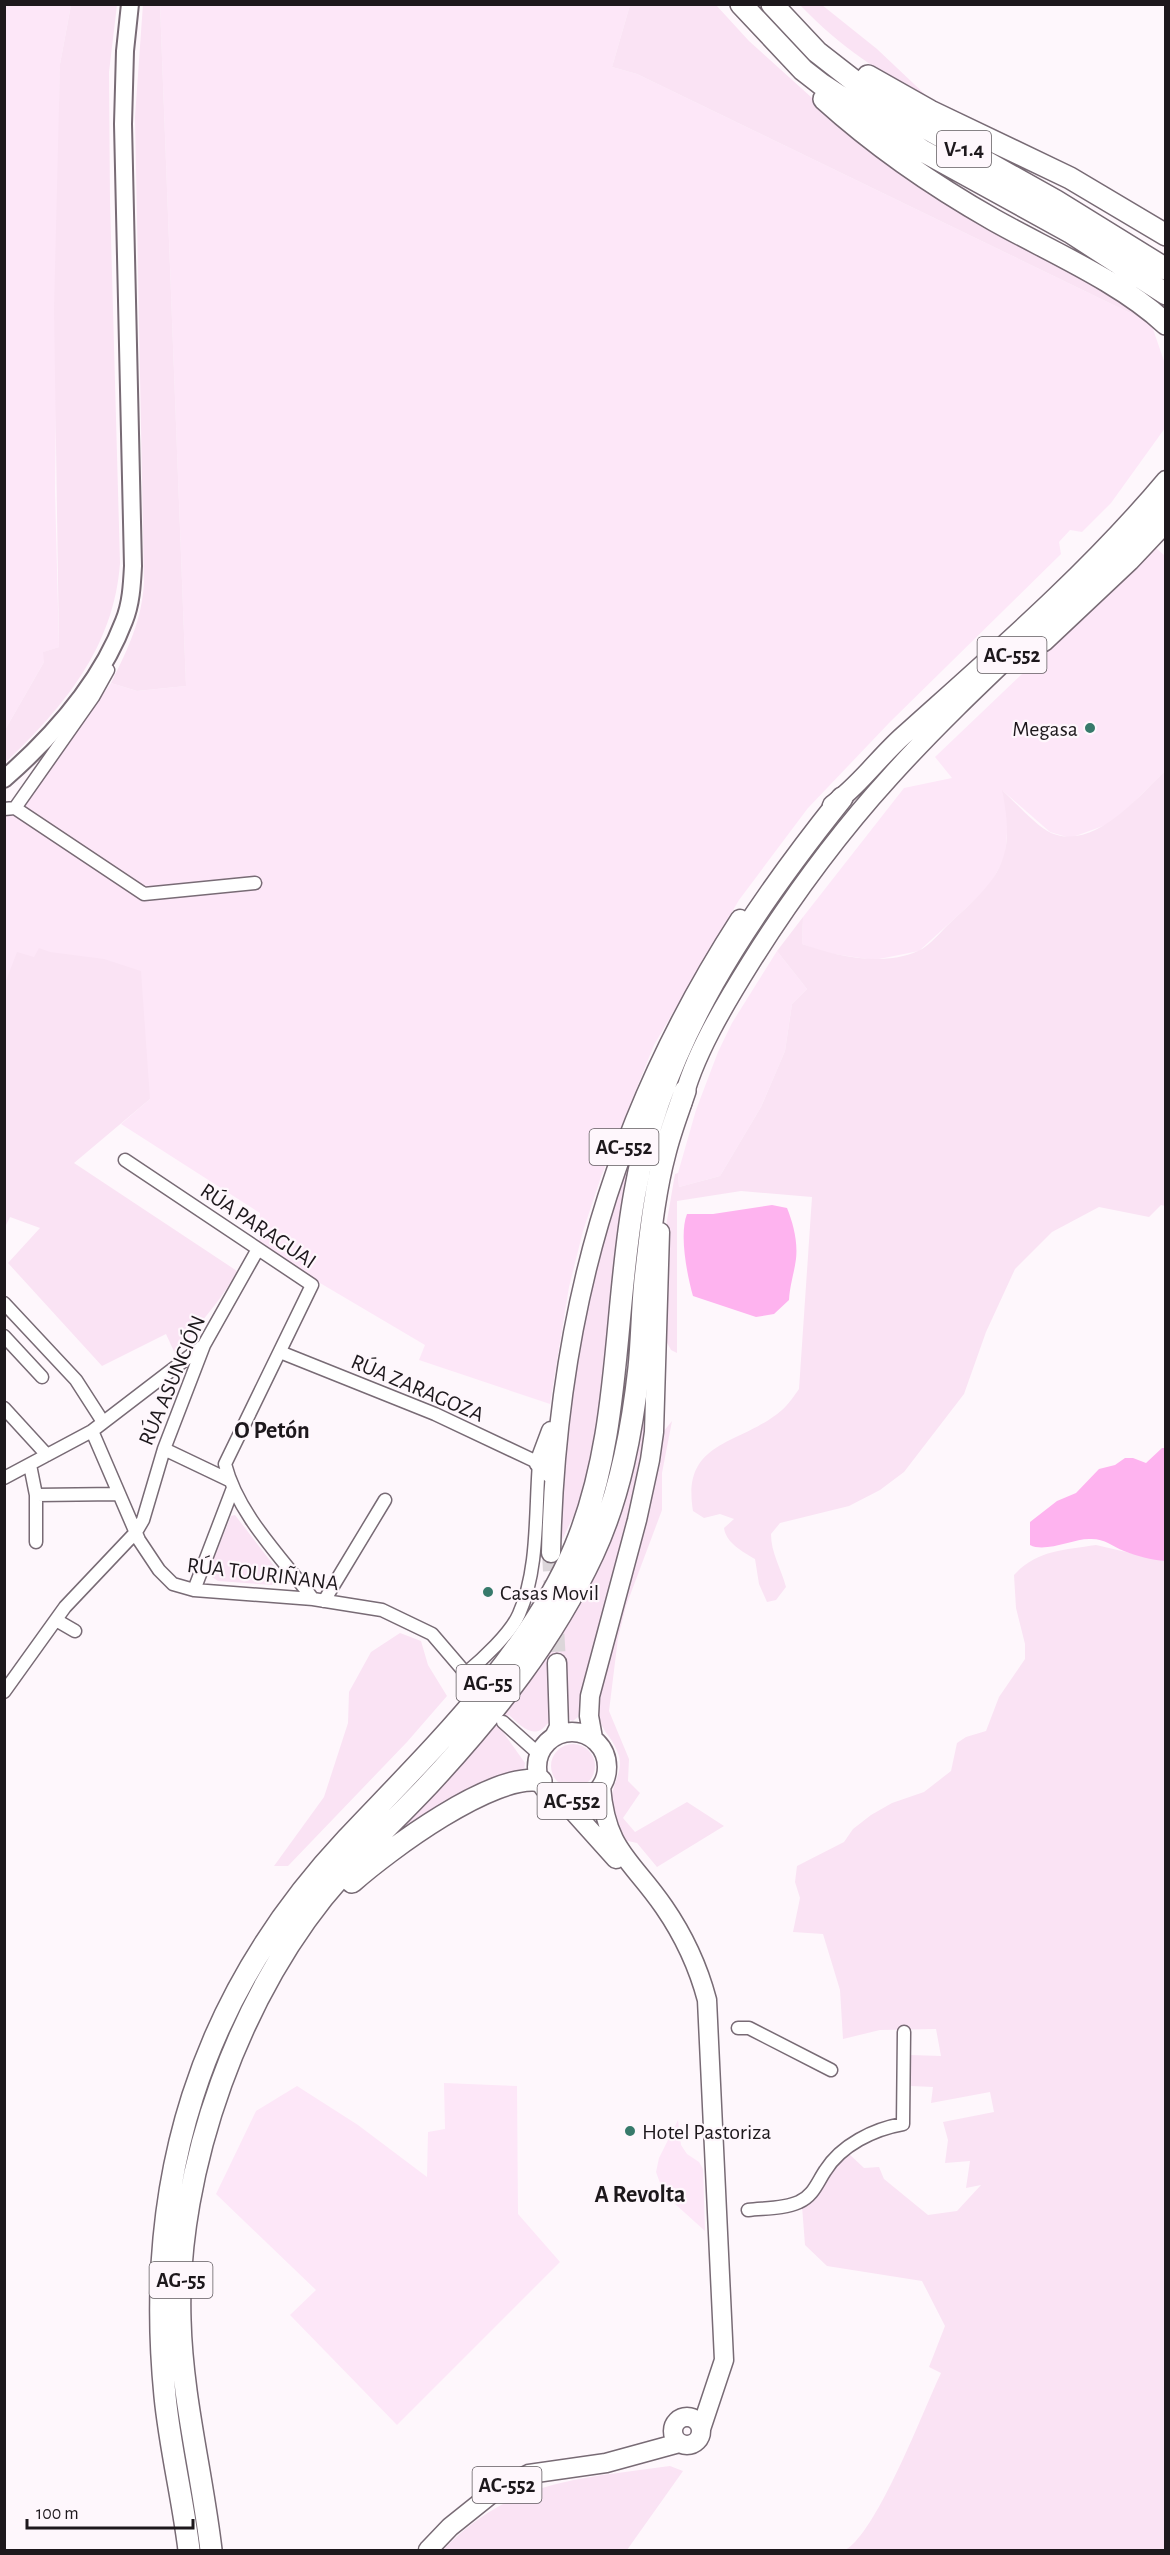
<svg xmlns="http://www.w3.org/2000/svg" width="1170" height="2555" font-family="'Alegreya Sans',sans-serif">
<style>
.built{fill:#fde7f8}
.green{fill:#fae3f4}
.water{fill:#feb3ef}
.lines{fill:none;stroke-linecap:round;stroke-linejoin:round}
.primary-tunnel{stroke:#dcd6da;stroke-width:18;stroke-dasharray:18 9;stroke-linecap:butt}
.street-casing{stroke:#786b75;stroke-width:15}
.secondary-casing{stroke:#786b75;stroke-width:20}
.primary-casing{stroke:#786b75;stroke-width:21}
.highway-casing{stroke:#786b75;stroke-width:24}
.street{stroke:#fff;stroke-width:12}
.secondary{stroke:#fff;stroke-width:16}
.primary{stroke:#fff;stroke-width:18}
.highway{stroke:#fff;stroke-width:21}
.poi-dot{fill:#377a6b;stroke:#fef7fc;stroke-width:2}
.labels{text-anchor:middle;stroke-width:4.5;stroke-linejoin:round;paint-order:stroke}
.shield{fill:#fef7fc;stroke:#605b5f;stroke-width:1.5}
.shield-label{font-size:21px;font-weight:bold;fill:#1d181c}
.poi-label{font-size:22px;fill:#1d181c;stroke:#fef7fc;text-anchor:start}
.street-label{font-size:22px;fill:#1d181c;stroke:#fef7fc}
.neighbourhood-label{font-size:24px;font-weight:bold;fill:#1d181c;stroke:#fef7fc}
</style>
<rect width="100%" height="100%" fill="#fef7fc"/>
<!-- built -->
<path class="built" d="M5,5H71L60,64L55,491L59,647L44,652V662L5,730Z
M160,5H630L612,67L637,74L1155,325L1153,329L1165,364V428L1111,503L1082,532L1070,530L1059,542L1061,554L890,722L808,808L739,900L654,1045L601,1177L583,1231L569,1287L550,1404L419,1360L425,1345L320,1283L259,1242L260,1213L121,1124L150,1099L5,1004V814L29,796L111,683L137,691L186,686Z
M1155,547L1165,556V771L1114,822L1070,838L1050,832L1003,791L1008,820L1005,857L988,888L919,951L874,960L827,953L802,944L803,917L904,788L952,778L935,757Z
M777,951L807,989L792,1004L785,1051L761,1107L720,1176L679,1187L678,1173L696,1110L718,1052L732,1023Z
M444,2083L517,2086L518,2214L560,2262L397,2425L290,2315L316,2290L216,2194L256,2111L297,2086L358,2125L427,2177L428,2132L445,2129Z
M678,2120L681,2145L687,2154L699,2162L703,2169L705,2231L664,2194L656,2172L659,2158Z"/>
<!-- green -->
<path class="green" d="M143,4L160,5L186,686L137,691L111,683C128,649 142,620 144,582L135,117Z
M71,5H117L109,72L110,201L120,563C114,647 64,707 5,763V730L44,662L43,652L59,647L54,309L60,64Z
M630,5H716L749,41L852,134L1155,325L637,74L612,67Z
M800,5H822L877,49L933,102C881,73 841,48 800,5Z
M1165,771V1206L1161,1205L1149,1217L1099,1207L1052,1232L1015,1269L986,1332L964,1394L904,1472L880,1490L849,1506L780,1523L771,1534C771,1553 781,1568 786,1587L776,1600L767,1602L759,1584L755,1559C743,1552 726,1543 724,1528L734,1519L720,1514L704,1518L693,1511C681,1439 741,1446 782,1410C788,1405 794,1396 799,1389L812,1197L741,1191L677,1201V1353L671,1350L664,1337L665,1232L675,1174L678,1173L679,1187L720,1176L761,1107L785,1051L792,1004L807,989L777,951L803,917L802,944C836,956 882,967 918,951C930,946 942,930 952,921C1001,877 1016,858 1002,790C1015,802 1036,826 1051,833C1094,851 1138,797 1165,771Z
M39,948L50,952L104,959L141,971L150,1099L74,1163L237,1271C221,1303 194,1326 177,1358L166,1334L102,1366L8,1263L40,1228L10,1217L5,1227L4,986L17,952L34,957Z
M623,1165H628L616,1253L597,1435L578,1507L555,1554L575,1340Z
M648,1373L646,1453L578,1717L573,1721L570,1720L565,1702C543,1727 541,1747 509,1715L498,1725L525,1763L524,1771L389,1841L387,1838L505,1711L562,1633L582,1596Z
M672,1421L662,1473V1510L626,1606L618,1638L609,1711L629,1759L628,1781L640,1793L623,1818L635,1832L687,1802L724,1826L657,1867L637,1843L619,1839C614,1826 610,1812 612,1797C613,1783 623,1771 619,1756C612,1733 599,1734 597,1704L659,1437Z
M235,1515L278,1571V1579L272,1585L218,1581L212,1577L209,1570L231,1516Z
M1096,1545L1165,1561V2550H845C877,2533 923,2411 941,2373L929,2367L945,2326L922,2281L827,2266L805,2245L802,2206L815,2200L827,2177L848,2153L864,2168L879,2167L884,2179L928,2215L957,2211L981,2185L966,2188L970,2161L945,2163L948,2140L943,2122L994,2112L990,2092L931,2103L933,2087L911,2086L910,2055L941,2056L936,2029L880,2030L843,2039L840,1990L823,1934L793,1932L800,1898L795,1882L797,1866L844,1842L853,1829L871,1815L892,1803L924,1792L951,1771L957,1743L966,1737L986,1731L999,1697L1025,1659V1644L1016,1608L1014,1575C1037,1550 1064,1550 1096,1545Z
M400,1633L421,1641L428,1665L447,1696L407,1742L288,1866H274L324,1797L348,1723L349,1692L371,1652Z
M551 1766a22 22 0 1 1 44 0a22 22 0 1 1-44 0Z
M670,2466L683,2471L627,2550H443C511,2479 579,2479 670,2466Z"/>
<!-- water -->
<path class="water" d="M772,1205L787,1208C793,1223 798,1241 796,1259C794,1274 790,1284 789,1300L774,1314L756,1317L693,1296C687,1275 679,1234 687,1214H713Z
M1162,1448H1165V1561C1152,1560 1136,1556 1124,1551C1112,1546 1104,1538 1089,1539C1073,1539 1045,1553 1030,1545V1522L1057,1501L1076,1493L1099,1469L1115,1465L1125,1458H1133L1146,1463Z"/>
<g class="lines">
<!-- primary-tunnel -->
<path class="primary-tunnel" d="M551,1553L557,1663"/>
<!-- street casing -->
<g class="street-casing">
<path id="street" d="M15,808L93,697L108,670
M4,809L15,808L144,894L255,883
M125,1160L312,1285L225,1464C238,1515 282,1558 313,1599
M4,1303L76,1380L103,1422
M4,1336L42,1377
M280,1352L435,1414L539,1463C535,1512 539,1569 519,1614C511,1633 482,1660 466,1673
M4,1408L47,1455
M92,1431L139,1540L159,1570L173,1584L194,1590L313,1599L382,1610L432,1634L474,1683
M164,1449L229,1480
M30,1465L36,1495V1542
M4,1478L92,1431L203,1346
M36,1495L118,1494
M194,1590L233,1488
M324,1601L385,1500
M56,1620L75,1631
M4,1692L65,1607L136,1532L143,1520L164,1449L204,1345L258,1249
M503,1722L540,1755
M738,2028H749L831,2070
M748,2210C764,2208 784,2209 799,2202C813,2196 817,2183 825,2171C841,2145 874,2129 903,2124L904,2032"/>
</g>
<!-- secondary casing -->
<g class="secondary-casing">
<path id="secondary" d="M4,779C52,737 101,682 124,621C131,604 132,585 133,566L123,124L125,51L130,4"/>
</g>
<!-- primary casing -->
<g class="primary-casing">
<path id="primary" d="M1044,642L1130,561L1166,523
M832,805C859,786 879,757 904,735C994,654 1088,573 1166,480
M682,1104C692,1058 726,1002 751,962C792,897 838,834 890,777C977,680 1079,598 1166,500
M551,1431L539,1463L553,1476
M551,1553C556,1319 612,1117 740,919
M537 1767a35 35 0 1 1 70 0a35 35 0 1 1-70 0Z
M554,1737L559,1727L557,1663
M593,1738L589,1716L590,1696L637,1520L650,1460L654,1432L660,1232
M601,1787C606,1851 632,1860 664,1907C684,1936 698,1966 707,2000L724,2360L701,2429
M563,1800L616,1859
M673 2431a14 14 0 1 1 28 0a14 14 0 1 1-28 0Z
M428,2550L450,2527L495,2491L529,2474L606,2463L679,2443"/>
</g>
<!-- highway casing -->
<g class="highway-casing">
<path id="highway" d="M741,4L803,70L821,84L923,151L1070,232L1166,294
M772,4L817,52L885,105L1056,201L1166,269
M868,76L930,111L1070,178L1166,235
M824,99C876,146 934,186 994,220C1049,251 1120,281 1166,324
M352,1882C387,1851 494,1771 541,1781
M189,2550C183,2499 170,2448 165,2396C144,2182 199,1997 347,1839C428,1753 528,1658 575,1547C622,1434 613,1311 635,1192C661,1043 749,914 842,798
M211,2550C202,2473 182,2398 180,2320C175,2170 241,1987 341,1876C369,1844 401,1814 430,1783C494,1714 553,1640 593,1554C620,1496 632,1431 639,1368C642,1339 642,1309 645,1280C650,1238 654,1194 665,1153C670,1132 678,1112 685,1091"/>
</g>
<!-- street -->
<use href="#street" class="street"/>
<!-- secondary -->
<use href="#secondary" class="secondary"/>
<!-- primary -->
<use href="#primary" class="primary"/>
<!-- highway -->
<use href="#highway" class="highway"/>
</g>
<!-- markers -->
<g class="poi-dot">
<circle cx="1090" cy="728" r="6"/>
<circle cx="488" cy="1592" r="6"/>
<circle cx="630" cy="2131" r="6"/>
</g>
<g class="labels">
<!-- shield labels -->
<g class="shield">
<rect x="937" y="131" width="54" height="36" rx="4.5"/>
<rect x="977.5" y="637" width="69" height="36" rx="4.5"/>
<rect x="589.5" y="1129" width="69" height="36" rx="4.5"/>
<rect x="456.5" y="1665" width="63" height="36" rx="4.5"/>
<rect x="537.5" y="1783" width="69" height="36" rx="4.5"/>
<rect x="149.5" y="2262" width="63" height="36" rx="4.5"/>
<rect x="472.5" y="2467" width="69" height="36" rx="4.5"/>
</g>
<g class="shield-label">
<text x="964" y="156">V-1.4</text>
<text x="1012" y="662">AC-552</text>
<text x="624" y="1154">AC-552</text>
<text x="488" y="1690">AG-55</text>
<text x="572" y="1808">AC-552</text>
<text x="181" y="2287">AG-55</text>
<text x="507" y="2492">AC-552</text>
</g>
<!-- poi labels -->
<g class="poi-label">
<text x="1078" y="736" text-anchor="end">Megasa</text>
<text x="500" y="1600">Casas Movil</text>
<text x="642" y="2139">Hotel Pastoriza</text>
</g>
<!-- street labels -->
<g class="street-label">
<text transform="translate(259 1225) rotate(34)" y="8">RÚA PARAGUAI</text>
<text transform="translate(171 1380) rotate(-67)" y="8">RÚA ASUNCIÓN</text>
<text transform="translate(418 1387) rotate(23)" y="8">RÚA ZARAGOZA</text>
<text transform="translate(263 1573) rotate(7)" y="8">RÚA TOURIÑANA</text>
</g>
<!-- neighbourhood labels -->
<g class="neighbourhood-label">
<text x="272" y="1438">O Petón</text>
<text x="640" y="2202">A Revolta</text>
</g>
</g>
<!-- border -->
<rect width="1170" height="2555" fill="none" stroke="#1d181c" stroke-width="12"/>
<!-- scale -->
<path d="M27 2519v9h166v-9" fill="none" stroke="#1d181c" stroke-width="3"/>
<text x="36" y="2519" font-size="18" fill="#1d181c" stroke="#fef7fc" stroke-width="4.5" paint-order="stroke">100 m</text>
</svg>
